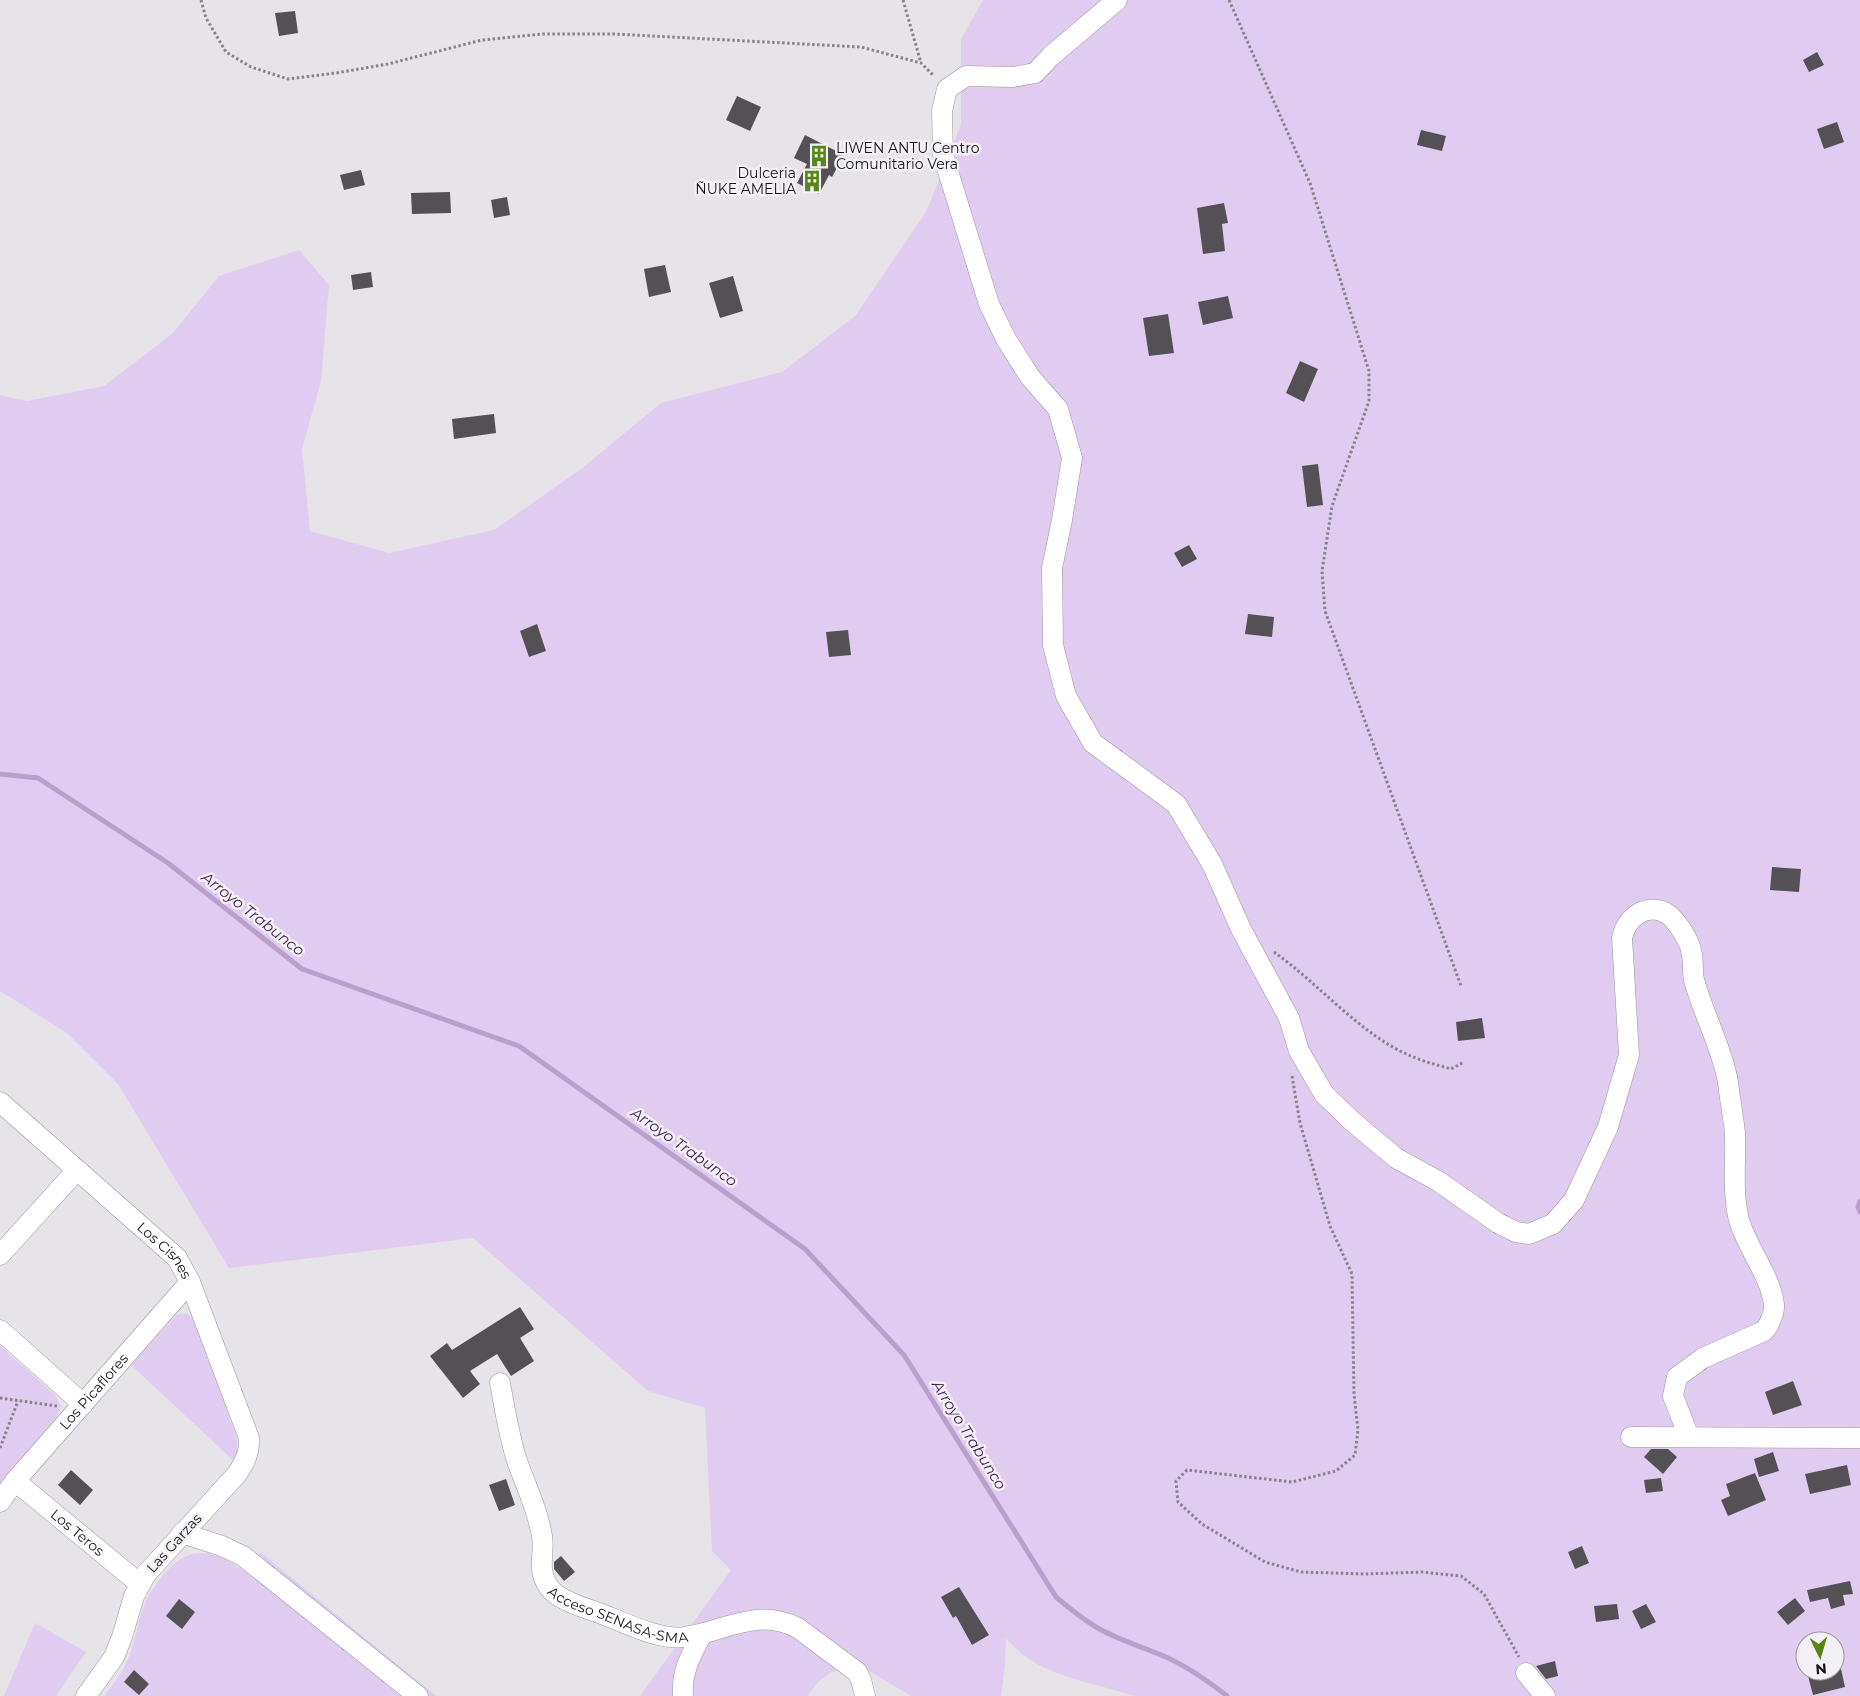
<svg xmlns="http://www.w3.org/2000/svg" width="1860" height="1696" font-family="Montserrat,sans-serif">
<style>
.green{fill:#e1ccf1;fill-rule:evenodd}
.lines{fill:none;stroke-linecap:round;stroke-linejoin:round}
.stream{stroke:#b9a0cc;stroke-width:5}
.building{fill:#545156}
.minor-casing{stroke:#98959b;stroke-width:21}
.path{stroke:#868488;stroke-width:3;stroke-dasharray:2.5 2.5;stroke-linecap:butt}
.minor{stroke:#fff;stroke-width:20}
.labels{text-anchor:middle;stroke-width:5;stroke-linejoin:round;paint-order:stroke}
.poi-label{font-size:14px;fill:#141315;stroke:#f3f0f6;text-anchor:start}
.street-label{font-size:14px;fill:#141315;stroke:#f3f0f6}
.water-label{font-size:15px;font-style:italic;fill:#432258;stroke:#f3f0f6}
</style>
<rect width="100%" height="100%" fill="#e6e3e9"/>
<!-- green -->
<path class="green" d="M983,0H1860V1696H1133C1100,1684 1063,1680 1032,1661C1022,1655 1014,1647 1006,1638L1005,1664L1001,1696H911L871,1672L858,1669L843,1668L830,1673L819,1681L807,1696H640L731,1570L712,1551L705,1408L648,1391L473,1238L229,1268L118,1084L67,1033L0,991V395L27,401L104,386L173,333L219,276L299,250L329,285L321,381L302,449L310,531L389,553L494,530L581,469L661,403L782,372L855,316L926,212L961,125V39ZM1805,1641H1835V1671H1805Z
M185,1313L189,1315L194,1320L236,1435L238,1452L234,1461L131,1365L174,1318L177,1315Z
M0,1346L55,1395L61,1406L57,1417L0,1485Z
M260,1552L436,1696H104C112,1685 122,1674 127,1661C135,1644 137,1624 144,1606C148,1594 156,1584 164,1574C190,1544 213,1549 244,1571Z
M35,1623L86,1652L56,1696H4Z"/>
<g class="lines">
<!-- stream -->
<path class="stream" d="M0,774L38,778L168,863L302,969L519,1046L805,1249L904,1355L1056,1597C1069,1608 1081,1618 1096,1627C1118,1640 1143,1647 1166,1657C1188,1667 1208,1681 1227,1696
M1860,1201L1858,1207L1860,1212"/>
</g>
<!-- building -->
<path class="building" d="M295,11L298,33L279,36L275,13Z
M1817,52L1824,65L1809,72L1803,60Z
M737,96L761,107L750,131L726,120Z
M1837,122L1844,142L1824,149L1817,129Z
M1421,130L1446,136L1442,151L1417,145Z
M805,135L844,155L832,177L829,175L819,194L797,183L807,164L794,158Z
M361,170L365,185L344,190L340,175Z
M450,192L451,213L412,214L411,193Z
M507,197L510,215L494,218L491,200Z
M1224,203L1228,223L1222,224L1225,251L1203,254L1197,208Z
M665,265L671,292L649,297L644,269Z
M371,272L373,287L353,290L351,275Z
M733,276L743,311L720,318L709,283Z
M1228,296L1233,318L1203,325L1198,302Z
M1168,314L1174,353L1149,356L1143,318Z
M1300,361L1318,369L1304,402L1286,393Z
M494,414L496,433L454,439L452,419Z
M1318,464L1323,505L1307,507L1302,466Z
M1189,545L1197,559L1182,567L1174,553Z
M1248,614L1274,617L1272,637L1245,634Z
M537,624L546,651L529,657L520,631Z
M848,630L851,655L829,657L826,632Z
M1772,867L1801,869L1799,892L1770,890Z
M1482,1018L1485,1038L1458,1041L1456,1022Z
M520,1307L534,1329L520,1338L534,1361L511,1376L497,1354L470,1371L480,1384L463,1398L430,1356L447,1343L452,1350Z
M1793,1381L1802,1405L1773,1415L1765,1392Z
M1651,1449H1668L1677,1457L1663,1474L1644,1457Z
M1773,1452L1779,1471L1759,1477L1754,1459Z
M1847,1465L1851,1485L1810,1494L1805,1474Z
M71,1470L93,1490L80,1505L58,1485Z
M1755,1473L1766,1500L1728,1516L1721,1500L1730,1496L1726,1484Z
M1661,1478L1663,1491L1646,1493L1644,1480Z
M506,1479L515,1505L499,1511L489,1485Z
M1582,1546L1589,1563L1575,1569L1568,1552Z
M561,1556L575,1572L564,1581L554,1569V1562Z
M1850,1581L1853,1594L1843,1595L1845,1605L1831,1609L1828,1598L1810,1602L1807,1590Z
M959,1587L989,1635L972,1645L956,1616L953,1618L941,1597Z
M1795,1598L1805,1611L1788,1625L1777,1612Z
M179,1599L195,1612L182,1629L166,1616Z
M1617,1604L1619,1619L1596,1622L1594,1606Z
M1646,1604L1656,1622L1641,1629L1632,1611Z
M1555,1661L1558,1676L1546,1679L1536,1666Z
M1841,1669L1845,1687L1813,1695L1808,1676Z
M134,1670L149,1684L139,1695L124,1682Z"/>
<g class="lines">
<!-- minor casing -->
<g class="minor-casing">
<g id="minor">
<path d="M1117,0L1051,56L1035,73L1013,77L966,76L947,89L942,111L943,155L989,304L1006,339L1030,377L1058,409L1072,458L1062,520L1052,568L1053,645L1066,696L1093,743L1176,804L1212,864L1241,929L1289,1018L1299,1051L1324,1094L1353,1122L1396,1158L1438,1181L1498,1223L1516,1232L1529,1234L1553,1224L1574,1200L1608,1127L1629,1055L1622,938C1626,919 1645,902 1666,913C1676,919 1689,940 1691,950C1694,960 1692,971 1694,980C1703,1013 1720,1044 1727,1077C1729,1086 1729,1095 1731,1103C1732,1113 1734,1123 1735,1133C1736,1162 1732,1192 1739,1220C1747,1248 1770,1275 1774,1304C1775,1312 1769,1326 1764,1331L1703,1358L1677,1377L1673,1396L1689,1437"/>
<path id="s1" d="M0,1102L177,1258L190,1282L249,1438C250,1452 245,1462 237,1474L146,1574L134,1596L122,1637L114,1657L86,1696"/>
<path d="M0,1255L77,1170"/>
<path d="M0,1330L83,1404"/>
<path id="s2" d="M500,1383C505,1410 509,1436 517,1461C526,1486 538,1511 542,1536C545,1553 537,1569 547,1584C550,1590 555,1594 560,1597C573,1605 588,1609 602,1614C625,1623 661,1641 685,1637C727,1631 756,1607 798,1628L857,1672L861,1680L865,1696"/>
<path d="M1631,1437L1860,1438"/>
<path id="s3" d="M15,1481L140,1584"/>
<path id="s4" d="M0,1502L15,1481L190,1282"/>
<path d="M182,1533L222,1546L243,1556L418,1696"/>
<path d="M1526,1673L1545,1696"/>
<path d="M683,1696C681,1672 691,1655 702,1634"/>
</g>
</g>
<!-- path -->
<path class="path" d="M201,0L206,18L226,52L251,67L288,79L336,73L388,64L482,40L543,34H614L861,47L921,63L934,76
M903,0L921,63
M1229,0L1310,183L1369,371V401L1332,506L1322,571L1325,611L1461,986
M1274,952C1318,983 1362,1036 1411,1056C1424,1062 1438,1065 1451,1069L1464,1062
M1292,1076L1300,1123L1330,1226L1352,1274L1354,1394L1358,1430L1355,1455L1336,1471L1292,1482L1187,1470L1176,1481L1178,1502L1202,1524L1265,1562L1301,1572L1365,1574L1422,1572L1461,1576L1484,1594L1519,1657
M0,1398L57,1406
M0,1448L18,1401"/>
<!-- minor -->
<use href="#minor" class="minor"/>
</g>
<!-- icons -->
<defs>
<g id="building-bare" transform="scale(1.725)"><path d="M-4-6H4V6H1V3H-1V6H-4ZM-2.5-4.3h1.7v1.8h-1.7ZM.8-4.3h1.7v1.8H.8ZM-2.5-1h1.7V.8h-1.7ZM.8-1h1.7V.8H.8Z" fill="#588616" stroke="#f3f0f6" stroke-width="2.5" paint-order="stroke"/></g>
</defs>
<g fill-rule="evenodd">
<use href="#building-bare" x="819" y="156"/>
<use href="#building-bare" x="812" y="181"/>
</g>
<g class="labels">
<!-- poi labels -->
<g class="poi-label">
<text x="836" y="153">LIWEN ANTU Centro<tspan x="836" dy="16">Comunitario Vera</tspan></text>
<text x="796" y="178" text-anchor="end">Dulceria<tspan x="796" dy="16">ÑUKE AMELIA</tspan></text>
</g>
<!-- street labels -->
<g class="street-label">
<text dy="5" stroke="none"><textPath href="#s1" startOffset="222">Los Cisnes</textPath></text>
<text dy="5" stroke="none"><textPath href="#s4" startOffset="145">Los Picaflores</textPath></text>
<text dy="5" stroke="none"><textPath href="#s3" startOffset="81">Los Teros</textPath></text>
<text transform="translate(174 1543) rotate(-48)" y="5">Las Garzas</text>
<text dy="5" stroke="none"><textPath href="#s2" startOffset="288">Acceso SENASA-SMA</textPath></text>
</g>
<!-- water labels -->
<g class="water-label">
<text transform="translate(253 914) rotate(38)" y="5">Arroyo Trabunco</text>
<text transform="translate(684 1147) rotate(35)" y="5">Arroyo Trabunco</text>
<text transform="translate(969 1435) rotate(58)" y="5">Arroyo Trabunco</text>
</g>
</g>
<!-- north arrow -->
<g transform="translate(1820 1656) rotate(175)"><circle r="24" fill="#f3f0f6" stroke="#9a989c"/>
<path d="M0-4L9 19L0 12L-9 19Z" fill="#588616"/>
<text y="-8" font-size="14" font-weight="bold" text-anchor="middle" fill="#141315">N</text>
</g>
</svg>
